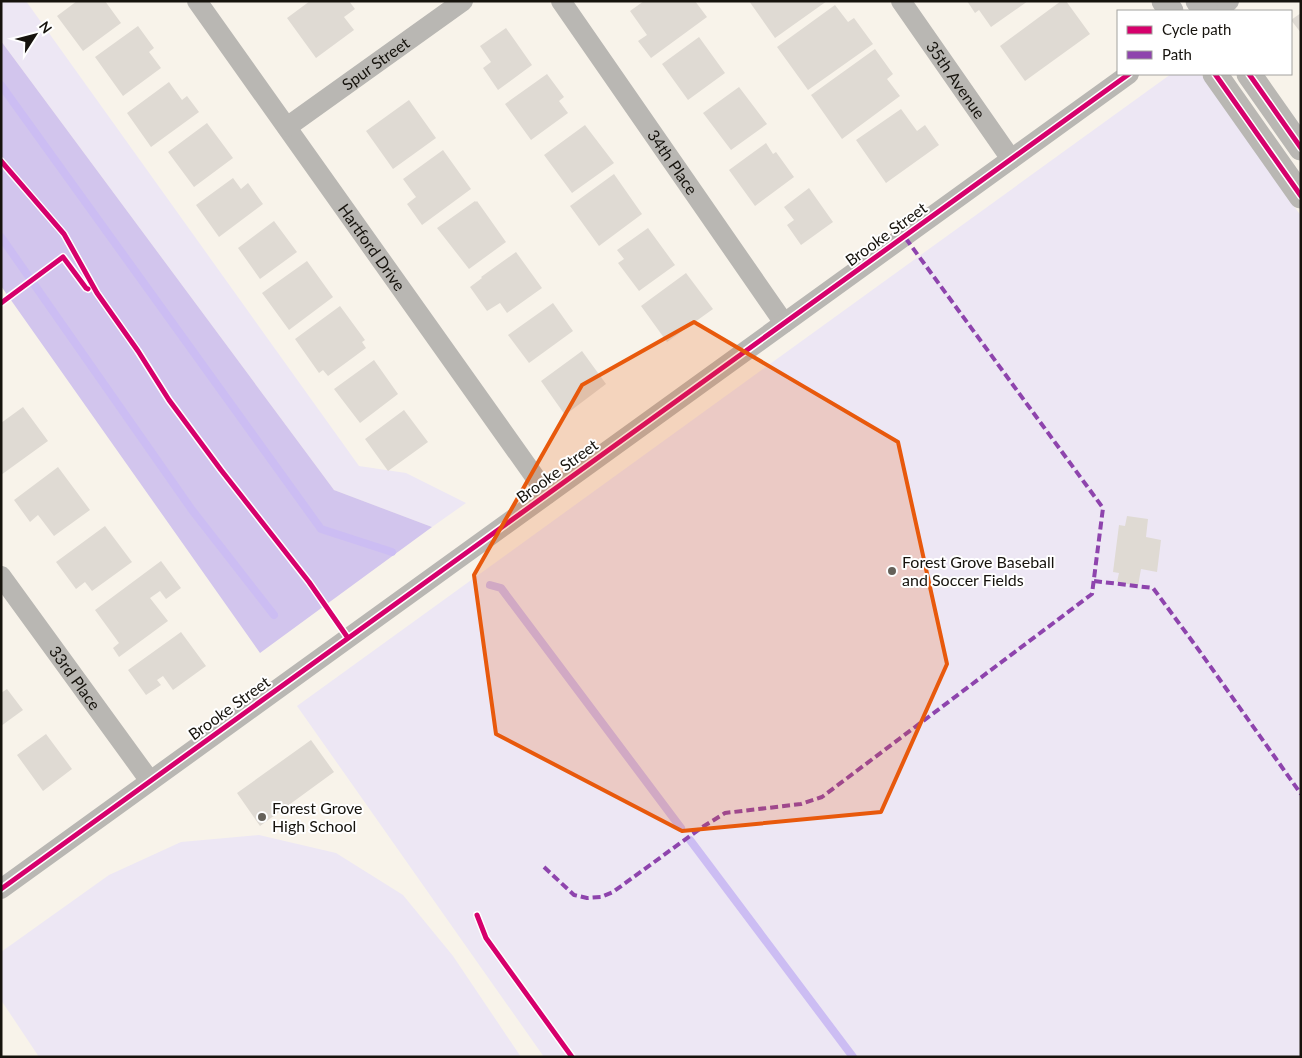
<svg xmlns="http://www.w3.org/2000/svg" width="1302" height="1058" font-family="Lato,sans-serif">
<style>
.green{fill:#ede7f4}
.forest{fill:#d2c5ed}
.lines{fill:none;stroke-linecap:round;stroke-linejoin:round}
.stream{stroke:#ccbdf3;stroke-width:8}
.building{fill:#dfdad3}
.minor{stroke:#b9b7b3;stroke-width:20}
.tertiary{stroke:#b9b7b3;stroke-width:25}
.quiet{stroke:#8e44ad;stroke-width:4;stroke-dasharray:8 4;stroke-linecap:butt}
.cycleway-casing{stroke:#fff;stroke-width:8}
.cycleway{stroke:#d6006c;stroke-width:5}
.marked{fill:#e8590c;fill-opacity:0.2;stroke:#e8590c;stroke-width:4;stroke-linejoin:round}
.poi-dot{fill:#65615a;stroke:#fff;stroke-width:2}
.labels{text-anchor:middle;stroke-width:4;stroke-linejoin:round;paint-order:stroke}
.street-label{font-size:16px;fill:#16130d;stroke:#fff}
.poi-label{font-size:16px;fill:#16130d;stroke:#fff;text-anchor:start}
</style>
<rect width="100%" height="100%" fill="#f8f3ea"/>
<!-- green -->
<path class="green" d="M1,1H26L359,466L406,473L466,503L432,527L334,490L1,41Z
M1171,74H1201L1301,216V1057H544L297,706Z
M259,835L336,853L403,895L453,956L521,1057H39L1,1000V952L109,875L181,842Z"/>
<!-- forest -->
<path class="forest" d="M1,41L334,490L432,527L260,653L1,286Z"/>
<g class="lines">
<!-- stream -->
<path class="stream" d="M1,85L321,529L392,552
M1,237L192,510L274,615
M490,585L501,588L681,828
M690,840L853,1057"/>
</g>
<!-- building -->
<path class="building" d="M77,1H105L121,23L83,51L57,16Z
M310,1H349L355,9L344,17L354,30L316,58L287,18Z
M644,1H695L707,17L651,58L638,41L647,35L630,11Z
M749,1H827L775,38Z
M967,1H1028L991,27L979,10L975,13Z
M1061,1H1066L1090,34L1025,81L1000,46Z
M835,5L848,22L854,18L873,44L808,90L777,47Z
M1301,13V33L1291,20Z
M138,26L154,48L149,52L161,68L123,96L95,57Z
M506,28L532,65L498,90L483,68L491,62L480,46Z
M699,37L725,73L688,100L662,64Z
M875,49L893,74L887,79L900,96L842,139L811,95Z
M547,74L564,97L559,101L568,113L531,140L505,104Z
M169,82L182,100L187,96L199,112L151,147L127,113Z
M739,87L767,124L731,150L703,113Z
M409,100L436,138L393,169L366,131Z
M901,109L917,131L925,125L939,145L886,183L856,140Z
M207,123L233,158L194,187L168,152Z
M585,125L614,163L572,193L544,155Z
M766,143L773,154L776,152L794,177L755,206L729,170Z
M443,150L471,189L422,225L407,204L416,197L403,179Z
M614,174L642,214L599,246L570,206Z
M233,178L241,189L248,183L263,204L219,237L196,205Z
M809,188L833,222L801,245L787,225L794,220L784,207Z
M475,201L476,202L477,201L506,242L469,269L437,228Z
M274,221L297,252L260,279L238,248Z
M648,228L675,265L639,291L618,263L624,259L617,250Z
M516,252L542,288L507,313L500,303L487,311L470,287L482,278L481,277Z
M307,261L333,297L289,330L262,293Z
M686,273L713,309L667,342L641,306Z
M553,303L573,331L529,363L508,335Z
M340,306L365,340L362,342L366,348L328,376L323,370L319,373L295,339Z
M582,351L606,384L565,415L541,381Z
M374,360L398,394L360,423L334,389Z
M23,407L48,441L1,475V423Z
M404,410L428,442L388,471L365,439Z
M58,467L90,510L54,536L38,515L30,522L14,500Z
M1127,516L1148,519L1146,537L1161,540L1157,572L1141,569L1138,586L1117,582L1119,573L1113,572L1119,525L1125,526Z
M105,526L132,562L92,591L85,582L76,589L56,562Z
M161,561L181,588L166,599L160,591L150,598L168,621L119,657L113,648L119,643L95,610Z
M181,632L206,666L173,690L163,676L157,680L161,685L146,695L128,670Z
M7,689L23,710L1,726V693Z
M46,734L72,769L43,791L17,755Z
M311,740L334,772L260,826L237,793Z"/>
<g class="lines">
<!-- minor -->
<g class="minor">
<path id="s1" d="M197,1L547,494"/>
<path id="s2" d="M561,1L784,323"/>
<path id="s3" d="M901,1L1011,159"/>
<path d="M1215,11L1229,1"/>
<path id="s4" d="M287,127L463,1"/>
<path id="s5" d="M1,576L150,781"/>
<path d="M1,889L1129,74"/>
</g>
<!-- tertiary -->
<path class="tertiary" d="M1164,1L1171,11
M1198,1L1206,11
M1215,74L1301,196
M1249,74L1301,148"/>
<!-- quiet -->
<path class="quiet" d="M1094,581L1153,588L1198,649L1301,794
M544,867L574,895L587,898L601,897L613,892L701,828L725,813L801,804L822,797L1092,594L1103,508L904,236"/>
<!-- cycleway casing -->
<g class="cycleway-casing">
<path id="cycleway" d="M1215,74L1301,196
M1249,74L1301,148
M1,161L64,234L97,293L138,351L169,400L221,470L309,582L348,638
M1,303L63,257L86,288L88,289
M1,889L1129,74
M477,915L486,938L572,1057"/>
</g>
<!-- cycleway -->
<use href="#cycleway" class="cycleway"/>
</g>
<!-- marked area -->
<path class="marked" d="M694,322L898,442L947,664L881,812L682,831L496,734L474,575L582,385Z"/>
<!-- markers -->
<g class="poi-dot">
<circle cx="892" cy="571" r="5"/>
<circle cx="262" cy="817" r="5"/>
</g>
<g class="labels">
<!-- street labels -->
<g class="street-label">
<text dy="6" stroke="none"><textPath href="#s4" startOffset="109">Spur Street</textPath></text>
<text dy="6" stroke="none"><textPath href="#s3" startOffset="96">35th Avenue</textPath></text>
<text dy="6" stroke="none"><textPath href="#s2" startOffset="196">34th Place</textPath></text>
<text transform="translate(886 234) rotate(-36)" y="6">Brooke Street</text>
<text dy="6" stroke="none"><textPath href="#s1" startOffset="302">Hartford Drive</textPath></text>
<text transform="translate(557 471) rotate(-36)" y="6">Brooke Street</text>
<text dy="6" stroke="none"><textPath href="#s5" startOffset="126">33rd Place</textPath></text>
<text transform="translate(229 708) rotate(-36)" y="6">Brooke Street</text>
</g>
<!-- poi labels -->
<g class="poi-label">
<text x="902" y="568">Forest Grove Baseball<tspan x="902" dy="18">and Soccer Fields</tspan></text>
<text x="272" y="814">Forest Grove<tspan x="272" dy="18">High School</tspan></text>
</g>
</g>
<!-- border -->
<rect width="1302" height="1058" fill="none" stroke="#16130d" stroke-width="5"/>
<!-- legend -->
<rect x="1117" y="10" width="175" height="65" fill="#ffffff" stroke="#a2a19e"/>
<rect x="1127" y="26" width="25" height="8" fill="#d6006c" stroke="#a2a19e"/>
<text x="1162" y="35" font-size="15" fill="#16130d">Cycle path</text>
<rect x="1127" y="51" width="25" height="8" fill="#8e44ad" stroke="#a2a19e"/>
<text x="1162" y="60" font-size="15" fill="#16130d">Path</text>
<!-- north arrow -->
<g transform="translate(35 35) rotate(54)" stroke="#ffffff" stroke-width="4" paint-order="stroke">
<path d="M0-4L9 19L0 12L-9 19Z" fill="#16130d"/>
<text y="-8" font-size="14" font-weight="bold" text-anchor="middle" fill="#16130d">N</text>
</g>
</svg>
